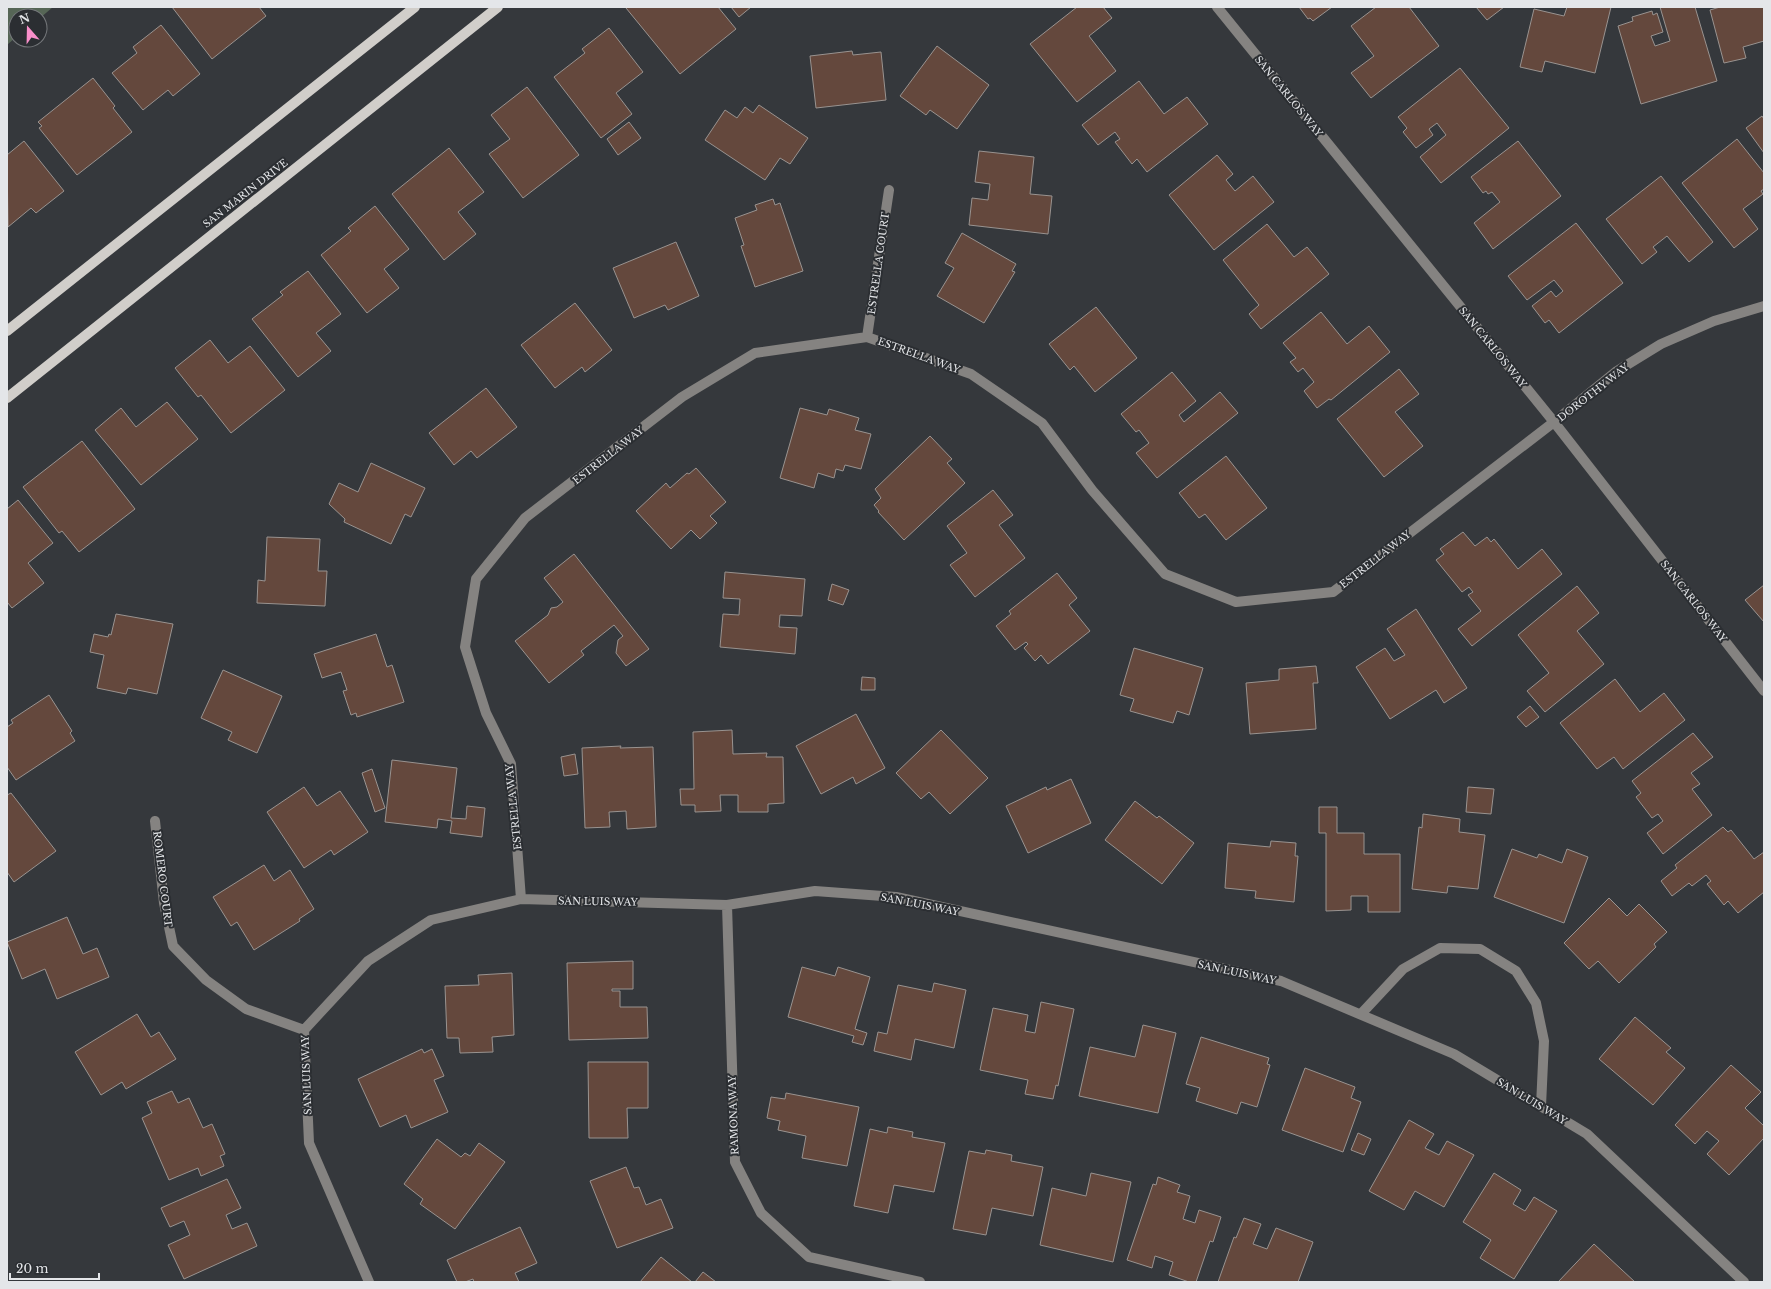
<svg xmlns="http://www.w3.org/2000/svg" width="1771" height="1289" font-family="'Libre Baskerville',serif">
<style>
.green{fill:#566656}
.building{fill:#64483d;stroke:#999390}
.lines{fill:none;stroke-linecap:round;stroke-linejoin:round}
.minor{stroke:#858381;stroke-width:10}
.major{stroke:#d1ceca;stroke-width:10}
.labels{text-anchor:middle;stroke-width:4;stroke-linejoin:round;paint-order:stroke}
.street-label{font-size:10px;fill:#e4e6e9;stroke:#2b2e32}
</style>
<rect width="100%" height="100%" fill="#35383c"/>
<!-- green -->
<path class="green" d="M7,7H53L40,18V16H16V37L7,45Z"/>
<!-- building -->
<path class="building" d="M172,7H259L266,16L212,59Z
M628,7H718L736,29L680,74L626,8Z
M731,7H751L739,17Z
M1077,7H1103L1112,18L1089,36L1116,71L1077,102L1030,44Z
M1299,7H1332L1313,21L1310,18L1308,19Z
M1376,7H1409L1439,46L1371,98L1351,73L1374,56L1351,26Z
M1476,7H1504L1487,20Z
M1567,7H1611L1595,73L1545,61L1542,72L1520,67L1534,9L1564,16Z
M1660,7H1695L1717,81L1641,104L1618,26L1633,21L1632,17L1652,11L1653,15L1657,13L1663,32L1651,36L1655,46L1670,41Z
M1720,7H1764V41L1743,47L1746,58L1724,63L1710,10Z
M161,25L200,74L173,96L168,90L143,110L112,73L137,53L133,47Z
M609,28L643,72L616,93L632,114L601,138L554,77L585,53L582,49Z
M937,46L989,85L957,129L930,110L926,115L900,96Z
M852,51L853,55L881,52L886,100L816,108L810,56Z
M1460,68L1509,128L1441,183L1420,157L1446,135L1437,123L1429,129L1433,135L1416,148L1403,132L1407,128L1398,117Z
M93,78L115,106L113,108L132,132L77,175L39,128L42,126L38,122Z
M1139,81L1164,114L1187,97L1208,124L1147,172L1137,159L1132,164L1115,142L1120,139L1115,132L1098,145L1082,125Z
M527,87L579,155L523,198L489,154L510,139L491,115Z
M759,105L808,138L790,164L780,158L765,180L705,140L725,110L737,118L745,107L753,113Z
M1762,116L1764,119V153L1746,128Z
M629,122L641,138L618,155L607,139Z
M1737,139L1764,173V189L1761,191L1763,194L1743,209L1758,229L1734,248L1682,183Z
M24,141L64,191L36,213L31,208L8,227L7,155Z
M1518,141L1561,196L1493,249L1474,223L1500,202L1492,192L1488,194L1486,191L1483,193L1471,177Z
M449,148L484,192L458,212L476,234L444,260L392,194Z
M979,151L1034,157L1030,194L1052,196L1048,234L969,225L972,198L988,200L990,184L975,182Z
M1217,155L1233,174L1226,180L1235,191L1253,176L1274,202L1214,250L1169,195Z
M1661,176L1713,242L1689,262L1667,236L1653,247L1657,252L1642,264L1606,219Z
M773,199L775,205L780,203L803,271L755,287L741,246L744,245L735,218L757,210L755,205Z
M375,206L409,249L384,269L399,288L367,313L321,255L351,231L348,228Z
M1576,223L1623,283L1559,333L1549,320L1545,323L1532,306L1551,291L1556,297L1563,291L1554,280L1527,300L1508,276Z
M1267,224L1294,257L1307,247L1329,274L1261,329L1249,314L1259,305L1223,260Z
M962,233L1016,264L1012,271L1015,272L984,323L937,296L954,268L945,263Z
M676,242L699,296L668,310L665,305L634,318L613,268Z
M308,271L341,314L316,333L331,351L298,377L252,319L283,295L280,292Z
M575,303L612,350L585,372L582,367L555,388L521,345Z
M1096,307L1137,358L1095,392L1074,366L1070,370L1049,344Z
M1321,312L1347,344L1369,326L1390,352L1331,400L1329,399L1317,408L1304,391L1314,382L1303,368L1298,372L1290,362L1296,358L1283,343Z
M210,340L228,363L250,346L285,390L231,433L201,395L198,397L175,368Z
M1399,369L1419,394L1395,412L1423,446L1384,477L1337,419Z
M1172,372L1196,401L1179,415L1184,422L1220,392L1238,413L1157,478L1136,453L1149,443L1139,430L1136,432L1121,414Z
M486,388L517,427L477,458L471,451L454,465L429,433Z
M167,402L198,439L141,485L95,430L121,408L136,427Z
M800,408L827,415L829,409L859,418L855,430L871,434L861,469L845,465L843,471L836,469L834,478L818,473L814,488L780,478Z
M930,436L952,459L947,463L965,483L904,540L878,512L879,511L874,505L881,498L875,489Z
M82,441L135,509L79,552L62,531L59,533L23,487Z
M1226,456L1267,508L1226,540L1205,514L1199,518L1179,493Z
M371,463L425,488L411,517L405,514L391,544L344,522L345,519L329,504L339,483L358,492Z
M696,468L726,502L710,516L717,523L700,539L691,530L671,549L636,511L666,483L670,488L687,473L689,474Z
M993,490L1013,515L999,525L1025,558L975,597L950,565L967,553L947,526Z
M18,500L53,543L28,563L44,583L12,608L7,602V509Z
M1463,532L1475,546L1487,537L1491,542L1494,539L1518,569L1542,549L1562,574L1472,646L1458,629L1481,611L1468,595L1473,592L1469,587L1462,592L1436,560L1444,554L1440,549Z
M267,537L320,539L318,571H327L325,606L257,603L258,580L265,581Z
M574,554L649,649L626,666L616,653L618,640L623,636L614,625L581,651L584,655L549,683L515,641L548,615L551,608L557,607L563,602L544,578Z
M725,572L805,579L802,616L780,615L779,627L797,628L795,654L720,647L723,614L739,615L740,599L723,598Z
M1057,573L1077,598L1069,605L1090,631L1048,664L1041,655L1035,661L1024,648L1028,644L1026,642L1015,650L996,626L1011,614L1009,611Z
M832,584L849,590L843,605L828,600Z
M1764,585V622L1745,600Z
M1577,586L1599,613L1577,631L1604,664L1545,712L1527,691L1549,673L1518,635Z
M1416,609L1467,688L1444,703L1436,690L1390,719L1356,667L1385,648L1394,661L1405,655L1387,629Z
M116,614L173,624L157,694L128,688L126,694L97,688L104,655L90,652L94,634L108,637L109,634L111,635Z
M376,634L387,667L392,665L404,702L357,717L356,713L351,715L343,691L347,690L341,672L322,678L314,654Z
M1134,648L1203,668L1189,715L1177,711L1173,723L1130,711L1134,699L1120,695Z
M1316,666L1318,683H1313L1316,729L1250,734L1246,683L1279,680V669Z
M223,670L282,696L257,753L228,740L232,732L201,718Z
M862,677L875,678V690H861Z
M1615,679L1640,712L1664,693L1685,720L1623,769L1614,757L1597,769L1560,723Z
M49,695L72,731L70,733L75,741L16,780L7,767V727L13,723L11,720Z
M1530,706L1539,717L1526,727L1517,717Z
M856,714L885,768L856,784L853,777L821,794L796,746Z
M732,730L733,754L767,753L766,757H783L784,803L768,804V812H738V795H720L721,811L695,812V805H681L680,789H694L693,732Z
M941,730L988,778L950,814L929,792L921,799L896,773Z
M1693,733L1713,757L1691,773L1700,784L1692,789L1712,815L1663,854L1647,833L1663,821L1658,814L1652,818L1636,797L1641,793L1632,781Z
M621,746L620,748L653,747L656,827L627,829L626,811L609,812L610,827L585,828L582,748Z
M575,754L578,774L564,776L561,757Z
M392,760L457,768L451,818L466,819L467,806L485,808L482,837L450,833L452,821L438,819L437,828L385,822Z
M372,769L385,808L375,812L362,773Z
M1071,779L1091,823L1028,853L1006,806L1046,787L1047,790Z
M304,787L317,806L340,791L368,832L334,855L331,850L304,868L267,812Z
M1468,787L1494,789L1491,814L1466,812Z
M11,793L56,851L14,882L7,872V795Z
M1135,801L1157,818L1159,816L1194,843L1162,884L1105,840Z
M1319,807H1337V833H1364V854H1400V912H1368V896H1351V910L1326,911V833H1319Z
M1423,814L1460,819L1459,832L1485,835L1478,889L1448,886L1447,893L1412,889L1419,827L1422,828Z
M1723,827L1728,832L1731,830L1754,859L1764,852V892L1738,913L1728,901L1724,905L1707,884L1711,881L1706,875L1692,886L1689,883L1672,896L1661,881L1677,868L1675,865Z
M1271,841L1296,843L1295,856H1298L1294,902L1255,898L1256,891L1225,888L1228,843L1270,847Z
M1512,849L1537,858L1539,854L1562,863L1567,849L1588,857L1564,923L1494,897Z
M264,865L274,881L290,870L314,909L299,919L300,921L254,950L237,922L231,926L213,897Z
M1609,898L1627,916L1639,904L1667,932L1654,944L1656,947L1619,983L1598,961L1589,969L1564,943Z
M67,917L83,954L97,948L109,977L57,999L45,969L22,979L7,942Z
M633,961V989H612V991H620V1007H647L648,1038L569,1040L567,963Z
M802,967L835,976L838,967L870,977L855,1029L867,1033L863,1045L852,1042L854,1036L788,1017Z
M512,973L514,1035L492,1037L493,1052L460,1053L459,1038H447L445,986L479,985L478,975Z
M934,983L966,990L954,1048L915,1039L911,1060L874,1051L878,1032L887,1034L898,985L932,992Z
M1041,1002L1074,1009L1058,1086L1056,1085L1053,1099L1025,1094L1028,1080L980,1070L993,1008L1028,1015L1025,1031L1035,1033Z
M137,1014L151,1037L159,1032L176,1059L126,1089L122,1082L101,1095L75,1052Z
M1635,1017L1671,1048L1666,1052L1685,1068L1653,1105L1599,1059Z
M1143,1025L1176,1033L1158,1113L1079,1096L1090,1047L1135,1057Z
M1201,1037L1269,1058L1267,1064L1270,1065L1257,1107L1241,1102L1237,1114L1196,1101L1200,1088L1186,1084Z
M422,1049L424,1053L432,1049L444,1076L434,1080L448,1112L411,1128L406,1115L380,1127L358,1079Z
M588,1062H648V1108H627L628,1138H589Z
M1731,1065L1761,1092L1745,1108L1764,1126V1138L1729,1175L1707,1154L1719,1141L1707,1131L1695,1144L1675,1125Z
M1305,1068L1355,1087L1351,1098L1361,1102L1343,1152L1282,1130Z
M172,1091L178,1103L189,1098L203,1128L212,1124L225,1154L220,1156L224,1166L201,1176L198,1168L169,1180L142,1118L152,1113L147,1102Z
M786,1093L859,1107L847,1166L802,1158L806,1136L778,1130L780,1121L767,1118L771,1097L785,1099Z
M1409,1120L1434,1134L1425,1148L1439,1155L1447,1141L1474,1155L1444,1207L1415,1191L1404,1210L1369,1191Z
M888,1127L913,1132L912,1137L945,1143L934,1192L894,1185L888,1213L854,1206L870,1129L887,1133Z
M1358,1133L1371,1139L1364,1155L1351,1150Z
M437,1139L461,1157L465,1153L470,1156L479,1143L505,1162L455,1229L420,1204L423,1199L404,1184Z
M986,1150L1012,1155L1011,1161L1043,1167L1033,1216L992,1208L986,1235L953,1229L969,1151L985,1154Z
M626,1167L634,1188L639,1187L646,1205L661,1199L673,1228L617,1248L590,1181Z
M1091,1173L1131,1182L1113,1262L1040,1245L1052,1188L1086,1196Z
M1494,1173L1521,1190L1513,1204L1525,1211L1534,1197L1557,1211L1514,1279L1480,1258L1491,1240L1463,1222Z
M1158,1177L1180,1185L1177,1192L1190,1196L1183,1219L1195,1223L1199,1210L1221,1217L1213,1242L1210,1241L1196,1282H1189L1169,1275L1173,1262L1155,1256L1152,1268L1127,1260L1153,1184L1156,1185Z
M227,1179L241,1208L226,1215L232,1229L247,1223L257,1246L184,1279L168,1245L190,1235L184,1221L170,1227L161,1208Z
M1244,1218L1261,1224L1253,1244L1267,1249L1276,1228L1313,1242L1298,1282H1218L1234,1237L1236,1238Z
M520,1227L537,1263L515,1273L519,1282H474L473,1279L465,1282H457L447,1260Z
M1594,1244L1635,1282H1558Z
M661,1257L692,1282H640Z
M703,1272L716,1282H695Z"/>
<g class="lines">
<!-- minor -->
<path class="minor" d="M1217,7L1554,422L1764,691
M867,337L889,190
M155,821L164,903L173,946L206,980L246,1009L304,1030
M521,899L511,764L486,713L465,647L476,579L525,518L682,397L755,353L867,337L971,374L1042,423L1092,490L1165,574L1236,602L1333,592L1554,422L1617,371L1661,344L1714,321L1764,306
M727,905L735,1162L761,1213L809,1257L920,1282
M1361,1014L1403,969L1440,948L1480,949L1516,971L1536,1003L1544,1041L1541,1106
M369,1282L309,1143L304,1030L368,961L431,920L521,899L727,905L815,891L896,897L1281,981L1454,1054L1587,1134L1744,1282"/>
<!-- major -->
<path class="major" d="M7,331L415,7
M7,398L498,7"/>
</g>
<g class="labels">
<!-- street labels -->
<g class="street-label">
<text transform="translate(1289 96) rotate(51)" y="4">SAN CARLOS WAY</text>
<text transform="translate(245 193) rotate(-38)" y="4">SAN MARIN DRIVE</text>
<text transform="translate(878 263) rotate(-82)" y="4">ESTRELLA COURT</text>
<text transform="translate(1493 347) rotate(51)" y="4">SAN CARLOS WAY</text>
<text transform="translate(919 355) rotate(20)" y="4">ESTRELLA WAY</text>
<text transform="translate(1593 392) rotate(-38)" y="4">DOROTHY WAY</text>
<text transform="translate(608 455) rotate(-38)" y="4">ESTRELLA WAY</text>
<text transform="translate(1375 559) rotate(-38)" y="4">ESTRELLA WAY</text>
<text transform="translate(1694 601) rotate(52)" y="4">SAN CARLOS WAY</text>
<text transform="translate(513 807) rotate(-96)" y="4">ESTRELLA WAY</text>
<text transform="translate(163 879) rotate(83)" y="4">ROMERO COURT</text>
<text transform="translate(598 901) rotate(1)" y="4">SAN LUIS WAY</text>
<text transform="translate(920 904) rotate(11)" y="4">SAN LUIS WAY</text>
<text transform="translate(1237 972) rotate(12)" y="4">SAN LUIS WAY</text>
<text transform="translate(306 1075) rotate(-92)" y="4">SAN LUIS WAY</text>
<text transform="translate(1532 1101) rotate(31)" y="4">SAN LUIS WAY</text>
<text transform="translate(733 1115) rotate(-92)" y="4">RAMONA WAY</text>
</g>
</g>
<!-- border -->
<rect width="1771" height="1289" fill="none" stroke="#e4e6e9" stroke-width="16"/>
<!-- north arrow -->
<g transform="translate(28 28) rotate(340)"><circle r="19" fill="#2b2e32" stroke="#75787b"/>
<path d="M0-3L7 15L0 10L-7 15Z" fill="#f98fca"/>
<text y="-6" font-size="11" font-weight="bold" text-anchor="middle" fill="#e4e6e9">N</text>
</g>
<!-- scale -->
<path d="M10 1273v6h89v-6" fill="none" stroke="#e4e6e9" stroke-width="2"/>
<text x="16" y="1273" font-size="12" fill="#e4e6e9" stroke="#2b2e32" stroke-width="3" paint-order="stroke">20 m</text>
</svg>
